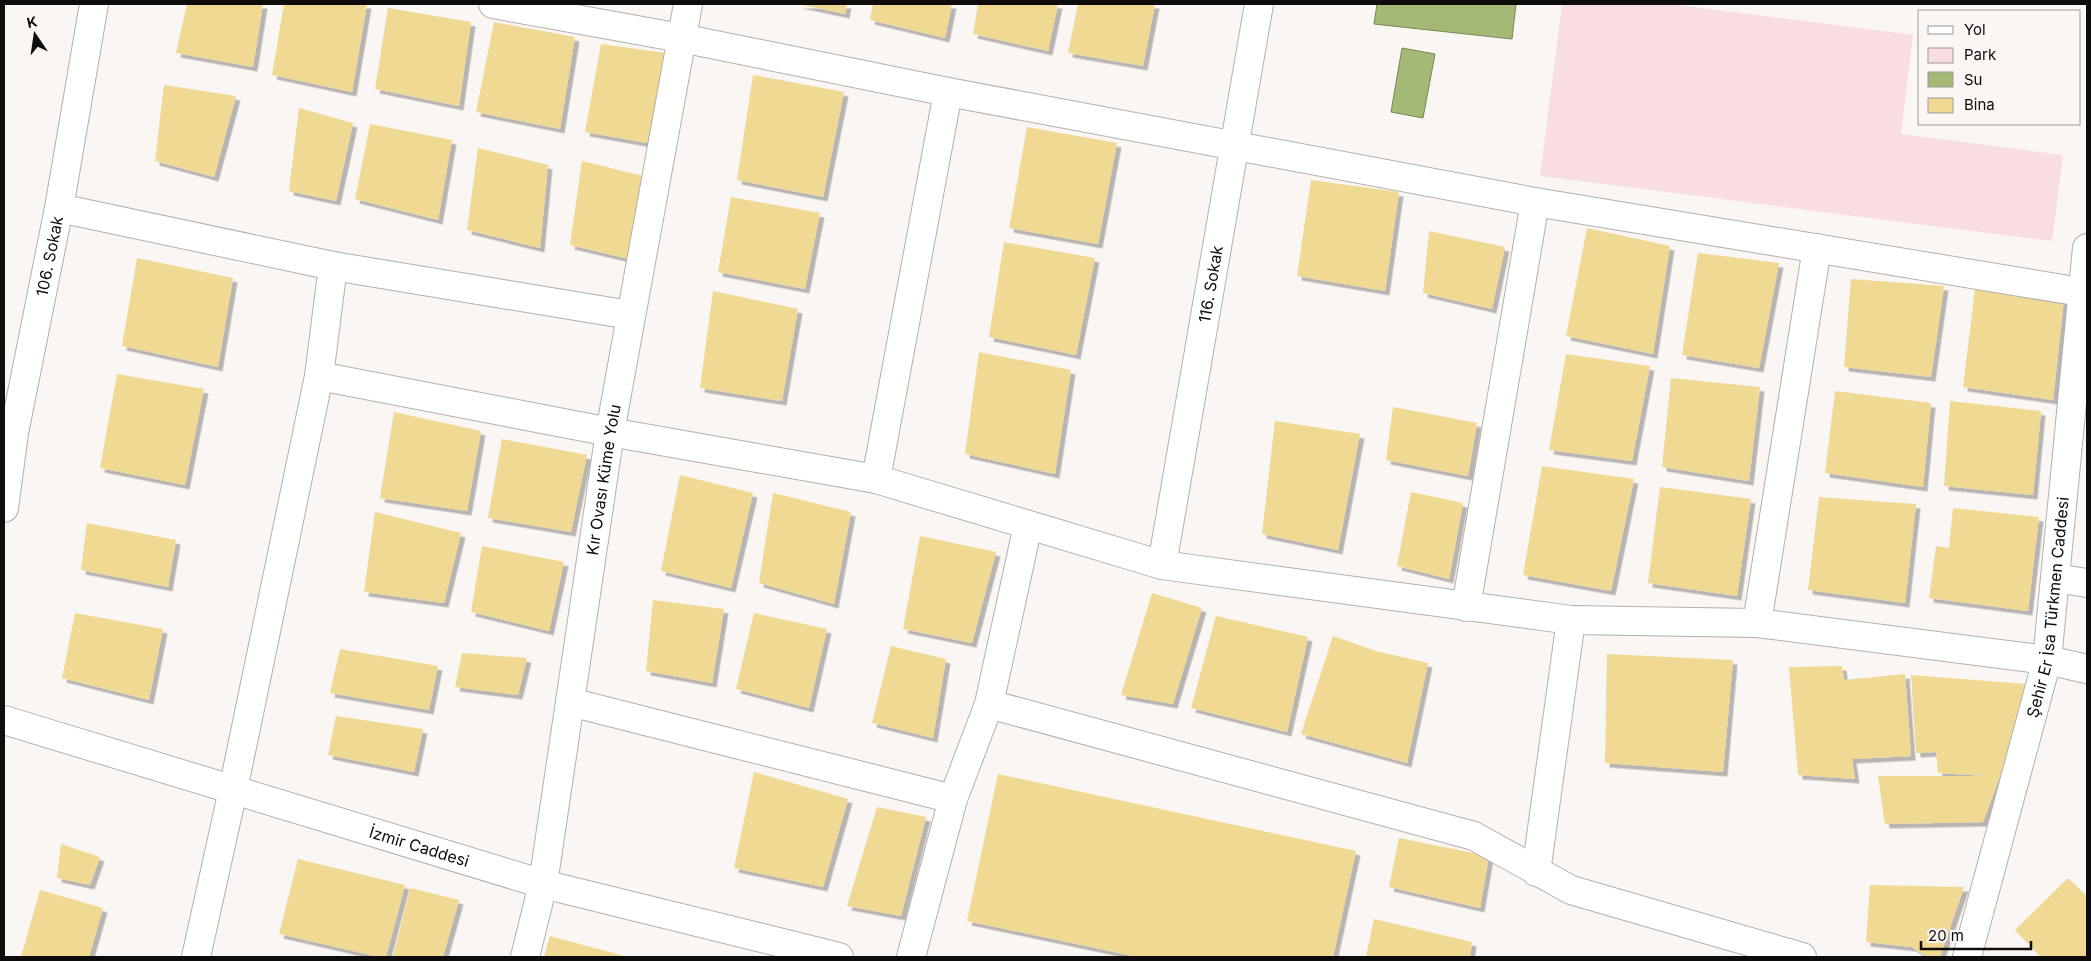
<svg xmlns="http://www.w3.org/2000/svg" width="2091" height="961" font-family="Inter,sans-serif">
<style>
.green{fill:#f8dde2}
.water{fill:#a5b976;stroke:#788556}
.building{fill:#efd993;filter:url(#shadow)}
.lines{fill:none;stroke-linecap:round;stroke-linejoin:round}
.minor-casing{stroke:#b3b0ad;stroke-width:30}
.major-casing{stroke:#b3b0ad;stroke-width:30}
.minor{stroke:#fff;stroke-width:28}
.major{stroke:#fff;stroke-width:28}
.labels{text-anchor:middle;stroke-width:4;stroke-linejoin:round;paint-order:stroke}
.street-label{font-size:16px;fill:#0e0d0c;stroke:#faf6f3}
</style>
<defs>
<filter id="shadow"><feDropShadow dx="4.5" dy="4.5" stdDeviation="0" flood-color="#0004"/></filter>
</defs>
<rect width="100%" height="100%" fill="#faf6f3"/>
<!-- green -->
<path class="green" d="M1562,4H1670L1913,35L1901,134L2063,155L2052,241L1540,176Z"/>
<!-- water -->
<path class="water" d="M1377,4H1516L1512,39L1374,24Z
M1402,48L1435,54L1423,118L1391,112Z"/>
<!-- building -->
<path class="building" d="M187,4H263L253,67L176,53Z
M284,4H367L352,92L272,75Z
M798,4H847L845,14Z
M873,4H952L945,38L870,20Z
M978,4H1058L1048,51L973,34Z
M1078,4H1155L1143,66L1068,53Z
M388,8L471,22L459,106L375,89Z
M494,22L575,37L560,129L476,112Z
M601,44L666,53L647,143L585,132Z
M753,75L844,92L823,197L737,180Z
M164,85L236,96L214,177L155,161Z
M299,108L353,123L336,201L289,191Z
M370,124L452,140L438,220L355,199Z
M1027,127L1117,143L1098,244L1009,228Z
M478,148L548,165L540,248L467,230Z
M582,161L643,176L629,259L570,245Z
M1311,180L1399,192L1385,291L1297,276Z
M731,197L820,213L805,289L718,272Z
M1587,228L1670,246L1653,354L1566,336Z
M1429,231L1505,247L1492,309L1423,293Z
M1004,242L1095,258L1076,355L989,337Z
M1698,253L1779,263L1759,368L1682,355Z
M137,258L233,278L218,367L122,346Z
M1851,279L1944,286L1931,377L1844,367Z
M1975,289L2064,299L2053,400L1963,387Z
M713,291L798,309L782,401L700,388Z
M979,352L1071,370L1055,474L965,454Z
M1566,354L1650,366L1632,461L1549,450Z
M117,374L204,389L185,485L100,468Z
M1671,378L1760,387L1749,481L1662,467Z
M1835,391L1931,403L1923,487L1825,473Z
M1950,401L2041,411L2033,495L1944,486Z
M1393,407L1477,423L1468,476L1386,460Z
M394,412L481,431L467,511L380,498Z
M1275,421L1360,434L1338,550L1262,534Z
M502,439L587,455L571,532L488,518Z
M1542,466L1634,479L1611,591L1523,575Z
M680,475L753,493L731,588L661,571Z
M1660,487L1751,499L1737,596L1648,583Z
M1411,492L1463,503L1449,579L1397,566Z
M773,493L851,512L834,604L759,583Z
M1819,497L1916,504L1905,603L1808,590Z
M1953,508L2039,517L2028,611L1929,598L1936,546L1949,548Z
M375,512L461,533L444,603L364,592Z
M87,523L176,540L168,587L81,570Z
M920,536L996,552L972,643L903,629Z
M482,546L564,562L549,631L471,612Z
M1152,593L1202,608L1173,704L1121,695Z
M653,600L724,609L712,683L646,671Z
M75,613L163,629L149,700L62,678Z
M754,613L827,629L809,708L736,689Z
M1216,616L1308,637L1287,732L1191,708Z
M1333,636L1376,651L1428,663L1407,763L1301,734Z
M891,646L946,659L933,738L872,723Z
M340,649L438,666L429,710L330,693Z
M462,653L527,658L518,695L455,687Z
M1607,654L1733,660L1723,772L1605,763Z
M1842,666L1844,680L1905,674L1911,756L1852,759L1855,779L1798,775L1789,667Z
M1911,675L2026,684L2000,776L1983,822L1885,824L1878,776H1989L1938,773L1936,752L1916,753Z
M336,716L423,729L414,772L328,755Z
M754,772L848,799L823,887L734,868Z
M998,774L1356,851L1333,957H1138L967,921Z
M877,807L926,817L901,916L847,906Z
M1399,838L1489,856L1480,908L1389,887Z
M61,844L100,857L90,885L57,878Z
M298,859L405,885L386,957H379L279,934Z
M2068,878L2087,897V957H2041L2015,930Z
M1870,885L1964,887L1940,957H1928L1912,947L1866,942Z
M410,888L459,900L443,957H393Z
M40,890L103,908L89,957H21Z
M1374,919L1472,942L1470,957H1366Z
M550,936L628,957H544Z"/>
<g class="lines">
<!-- minor casing -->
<g class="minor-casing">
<g id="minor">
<path d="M493,4L681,38L948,92L1535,202L2087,293"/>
<path d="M59,208L333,266L630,315"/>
<path d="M319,376L610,432L876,479L1162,565L1571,620L1757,623L2047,660L2087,669"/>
<path d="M876,479L948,92"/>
<path id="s1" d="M4,508L14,433L59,208L94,4"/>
<path id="s2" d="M1162,565L1259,4"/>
<path d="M2055,578L2087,583"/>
<path d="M1466,607L1535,202"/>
<path d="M1757,623L1817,248"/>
<path d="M570,702L953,799"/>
<path d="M989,704L1474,836L1571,890L1802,957"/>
<path d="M1536,872L1571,620"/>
<path d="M196,957L233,790L319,376L333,266"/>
<path id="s3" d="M525,957L543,884L610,432L688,4"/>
<path d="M911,957L953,799L989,704L1028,525"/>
<path id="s4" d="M1967,957L2047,660L2087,248"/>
</g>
</g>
<!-- major casing -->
<g class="major-casing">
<g id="major">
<path id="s5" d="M4,720L543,884L839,957"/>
</g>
</g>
<!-- minor -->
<use href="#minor" class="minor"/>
<!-- major -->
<use href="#major" class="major"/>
</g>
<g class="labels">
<!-- street labels -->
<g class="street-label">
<text dy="6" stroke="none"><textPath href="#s1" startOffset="256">106. Sokak</textPath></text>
<text dy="6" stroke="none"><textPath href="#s2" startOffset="285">116. Sokak</textPath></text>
<text dy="6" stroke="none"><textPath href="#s3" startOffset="484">Kır Ovası Küme Yolu</textPath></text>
<text dy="6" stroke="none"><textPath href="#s4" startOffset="360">Şehir Er İsa Türkmen Caddesi</textPath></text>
<text dy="6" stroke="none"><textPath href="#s5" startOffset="434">İzmir Caddesi</textPath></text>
</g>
</g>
<!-- border -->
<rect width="2091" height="961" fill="none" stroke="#0e0d0c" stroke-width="10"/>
<!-- legend -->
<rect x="1918" y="10" width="162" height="115" fill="#faf6f3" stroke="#9c9997"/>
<rect x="1928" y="26" width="25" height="8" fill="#ffffff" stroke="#9c9997"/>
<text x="1964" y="35" font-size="15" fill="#0e0d0c">Yol</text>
<rect x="1928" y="48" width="25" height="15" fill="#f8dde2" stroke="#9c9997"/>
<text x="1964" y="60" font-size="15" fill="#0e0d0c">Park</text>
<rect x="1928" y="72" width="25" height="15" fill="#a5b976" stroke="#9c9997"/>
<text x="1964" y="85" font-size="15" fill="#0e0d0c">Su</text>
<rect x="1928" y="98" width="25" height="15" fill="#efd993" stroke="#9c9997"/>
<text x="1964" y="110" font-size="15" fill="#0e0d0c">Bina</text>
<!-- north arrow -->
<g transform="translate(35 35) rotate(347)" stroke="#faf6f3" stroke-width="4" paint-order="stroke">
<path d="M0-4L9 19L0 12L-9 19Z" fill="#0e0d0c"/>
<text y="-8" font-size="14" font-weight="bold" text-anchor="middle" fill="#0e0d0c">K</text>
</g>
<!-- scale -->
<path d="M1921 941v8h110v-8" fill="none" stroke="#0e0d0c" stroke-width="2.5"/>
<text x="1928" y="941" font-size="15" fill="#0e0d0c" stroke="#faf6f3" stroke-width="4" paint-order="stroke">20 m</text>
</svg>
